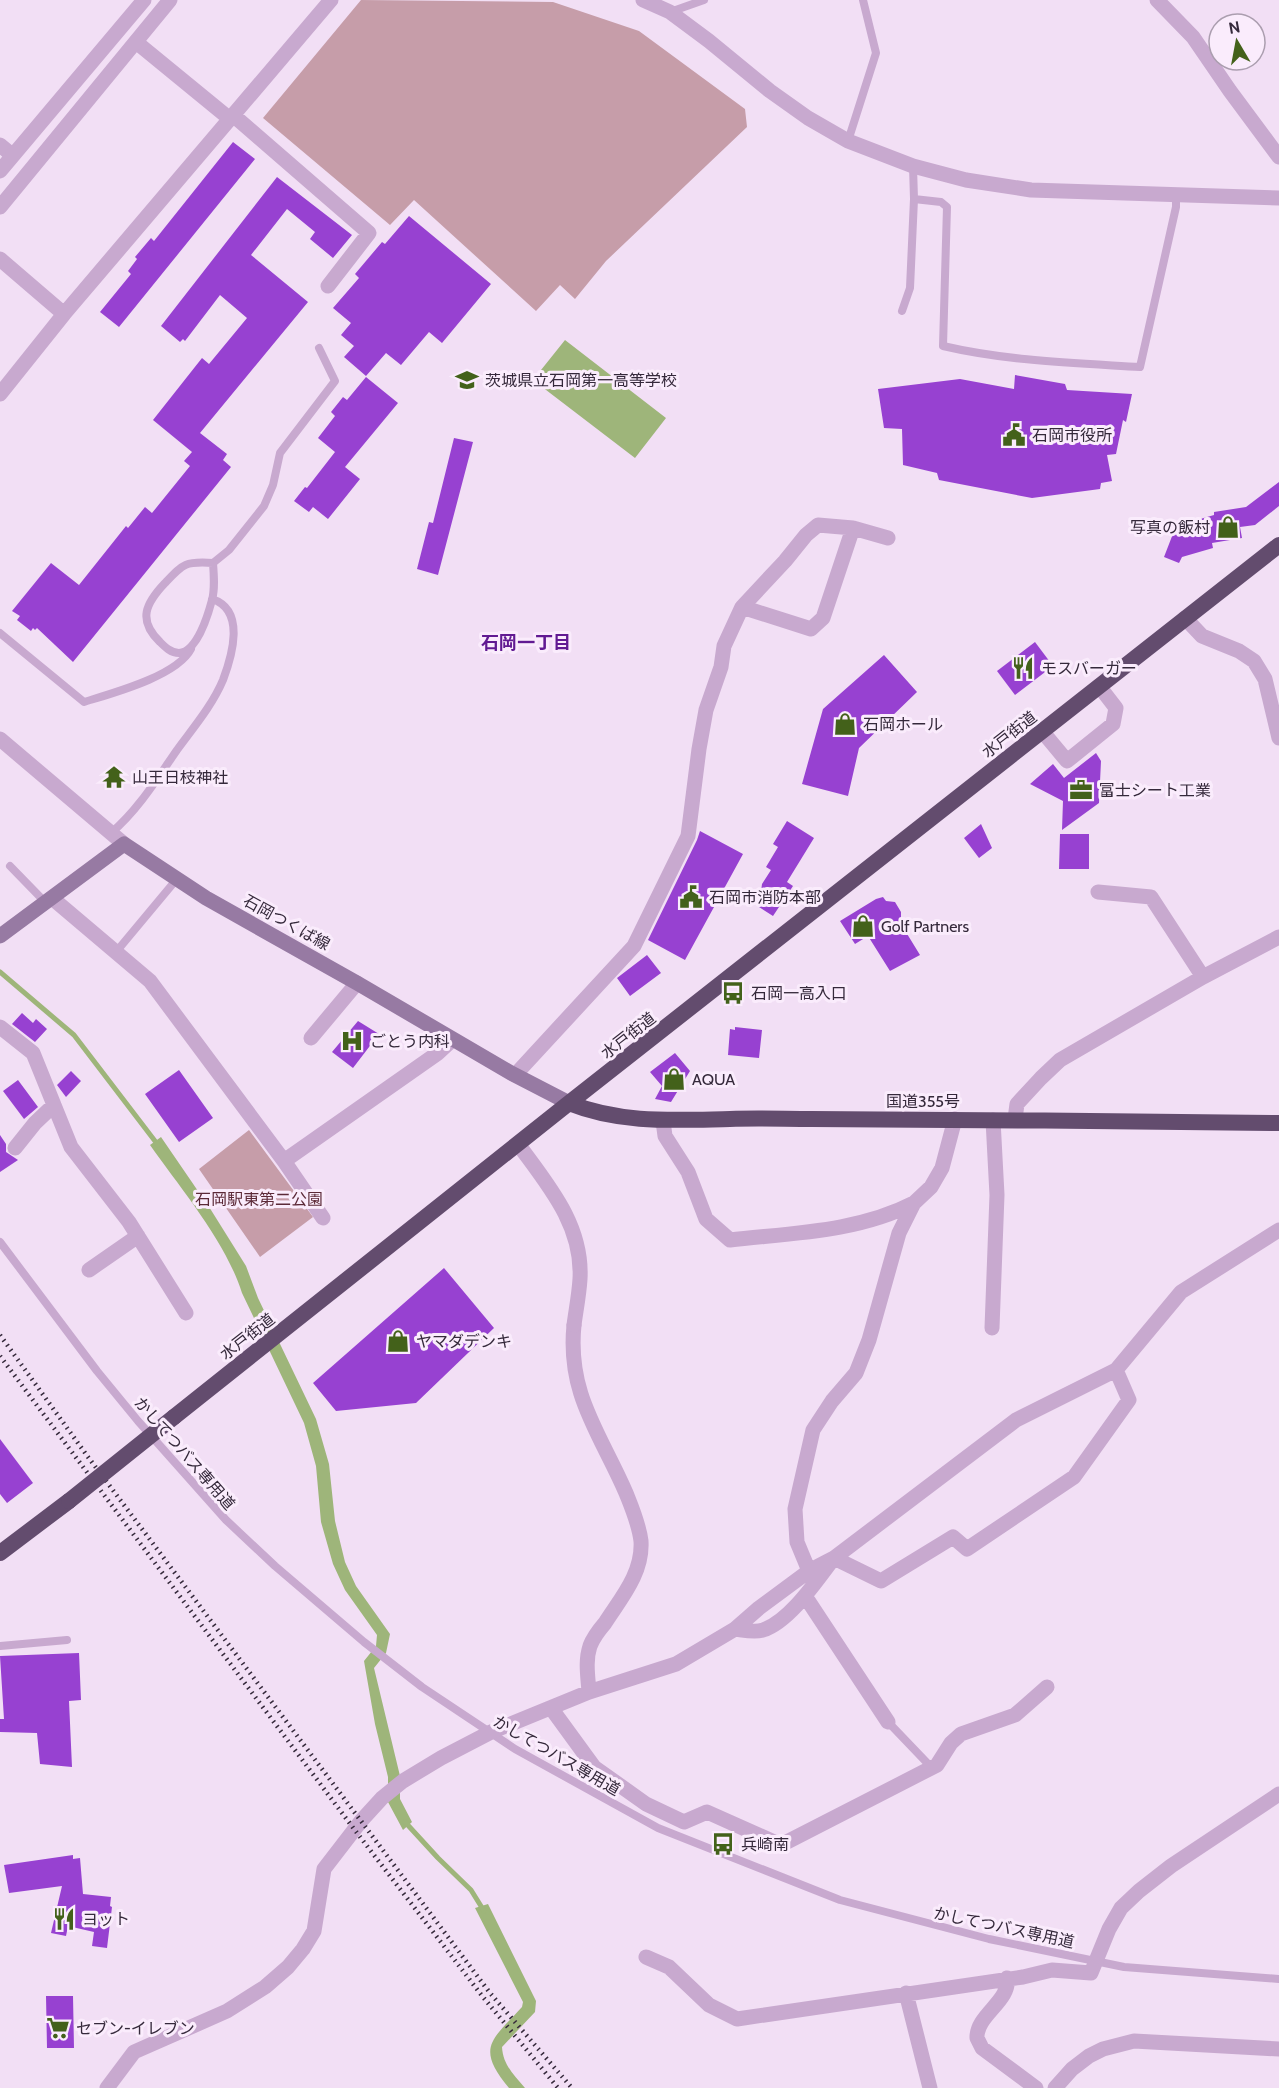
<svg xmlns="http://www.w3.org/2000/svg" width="1279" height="2088" font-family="Cabin,'Noto Sans JP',sans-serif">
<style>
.green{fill:#c69da9}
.water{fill:#9eb57a}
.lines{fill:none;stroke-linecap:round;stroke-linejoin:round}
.stream{stroke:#9eb57a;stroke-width:5}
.building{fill:#9741d1}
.service{stroke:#c8a9cf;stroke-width:8}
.minor{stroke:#c8a9cf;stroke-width:15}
.tertiary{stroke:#c8a9cf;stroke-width:15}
.secondary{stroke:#977aa3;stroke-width:15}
.trunk{stroke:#634c6e;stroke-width:16}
.rail{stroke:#35293b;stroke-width:4.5;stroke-dasharray:1.5 4.5;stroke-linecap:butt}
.trunk-bridge{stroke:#634c6e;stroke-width:16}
.labels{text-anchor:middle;stroke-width:6;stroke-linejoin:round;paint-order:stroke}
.poi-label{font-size:16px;fill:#35293b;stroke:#faecfc;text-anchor:start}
.street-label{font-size:16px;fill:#35293b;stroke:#faecfc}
.park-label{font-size:16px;fill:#5c2a38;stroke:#faecfc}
.neighbourhood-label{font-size:18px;font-weight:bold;fill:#611a92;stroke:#faecfc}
</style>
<rect width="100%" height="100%" fill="#f2dff5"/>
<!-- green -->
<path class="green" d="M361,0L553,2L639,31L745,109L747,127L606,261L575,299L560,285L536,311L414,200L390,225L263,118Z
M249,1130L313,1217L260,1257L199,1169Z"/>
<!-- water -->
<path class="water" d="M565,340L666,418L635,458L533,380Z
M161,1137L211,1210L246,1266L258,1298L316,1419L329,1464L335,1521L345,1562L356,1586L390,1634L386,1653L374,1668L400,1776V1799L412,1822L403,1830L388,1802V1777L375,1724L364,1661L376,1646L377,1635L345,1590L333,1564L321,1522L316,1466L304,1423L242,1293C226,1242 181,1189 150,1145Z
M488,1904L536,2001L535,2012L502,2047C503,2065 514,2075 525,2088H509C475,2047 492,2040 522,2007L523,2002L475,1908Z"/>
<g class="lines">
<!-- stream -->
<path class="stream" d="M0,972L74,1035L158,1145
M405,1822L438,1858L471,1890L484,1911"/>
</g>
<!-- building -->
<path class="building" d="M233,142L255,159L119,327L100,312L131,274L128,271L137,259L135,257L151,238L154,241Z
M277,177L352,235L333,258L310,239L315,232L287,209L251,255L308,302L200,433L227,454L223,460L231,467L73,662L37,628L35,630L33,628L31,631L17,620L20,616L12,611L51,563L79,585L126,526L128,528L145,507L152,513L190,466L184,461L192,452L153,420L202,358L209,364L247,318L220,295L185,341L183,339L180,342L161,326Z
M409,216L491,284L442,343L429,332L401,365L386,353L366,376L344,357L354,346L341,335L351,323L333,308L359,278L355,274L382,242L385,244Z
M1015,375L1065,384L1067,390L1132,394L1126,422L1123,420L1116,454L1107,455L1112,481L1101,483L1100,489L1032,498L939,480L937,473L903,465L902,429L884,428L878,389L960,379L1014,389Z
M366,377L398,403L345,467L360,479L328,519L313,507L309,512L294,501L305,487L307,488L335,452L318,438L335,416L331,412L343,397L347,400Z
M454,438L473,442L438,575L417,569L429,522L433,523Z
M1279,482V506L1255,525L1240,527L1242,538L1212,543L1213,548L1182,557L1179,563L1164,557L1176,526L1214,515V512L1246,507Z
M1035,642L1053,666L1015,695L997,671Z
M884,655L917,692L859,748L848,796L802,784L823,709Z
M1096,753L1101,761L1099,803L1062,830L1063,801L1030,784L1053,764L1064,778Z
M787,821L814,838L787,882L793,886L773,916L759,907L762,884L771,870L766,867L778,847L773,844Z
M981,824L992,848L979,858L964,838Z
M700,831L743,854L685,960L648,940L697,840Z
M1060,834H1089V869H1059Z
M883,897L886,901L895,902L901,912V924L920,955L890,971L868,936L855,944L840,921L876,899Z
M647,955L661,973L630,996L617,978Z
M22,1013L33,1023L36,1019L47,1029L35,1042L12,1024Z
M358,1021L379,1034L353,1068L332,1052Z
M735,1027L762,1030L759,1058L728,1055L730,1029L735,1030Z
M675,1053L690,1071L671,1102L655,1099L662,1086L650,1072Z
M179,1070L213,1118L179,1142L145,1094Z
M71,1071L81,1081L66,1097L57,1085Z
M18,1080L38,1107L24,1119L3,1091Z
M0,1135L6,1144V1152L18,1160L0,1172Z
M444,1268L494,1328L416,1403L336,1411L313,1383Z
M0,1439L33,1483L7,1503L0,1494Z
M79,1653L81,1700L69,1701L72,1767L40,1764L37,1733L0,1732V1719H4L0,1656Z
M73,1855V1859L80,1858L83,1894L111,1897L110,1906L112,1907L107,1948L92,1946L94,1932L68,1926L66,1936L51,1933L62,1886L9,1893L4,1865Z
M46,1996H73L74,2048H47Z"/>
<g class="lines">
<!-- service -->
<path class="service" d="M670,12L704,0
M848,141L876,53L863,0
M913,166L914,199L941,202L947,207L943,346C1007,361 1075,363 1140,367L1176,207V193
M902,311L910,288L914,199
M213,563C185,561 183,564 165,583C146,603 137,620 160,642C165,647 171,653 179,653C197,652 208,615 212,600C215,589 214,576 213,563L229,550L264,506L273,485L280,453L335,381L319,348
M0,633L84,702C113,693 177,676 191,649
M111,833C138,810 157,779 177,750C193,728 212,706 223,680C232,656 246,610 212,599
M10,866L46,903
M116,952L176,880
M0,1242L97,1371L138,1421L226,1520L275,1566L364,1642L422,1687L515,1749L658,1828L840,1900L989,1939L1124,1967L1279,1979
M0,1646L67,1640
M888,1722L932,1768"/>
<!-- minor -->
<path class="minor" d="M1157,0L1193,37L1230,91L1279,157
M136,42L230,119
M233,115L369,233L328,286
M0,145L12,155
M0,259L64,314
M0,394L64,314L331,0
M742,607L785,561L806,535L818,525L853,528
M1185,618L1202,636L1239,651L1254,661L1265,679L1279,738
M1042,731L1067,761L1113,724L1116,708L1099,686
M1098,892L1151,897L1203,977
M52,898L150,981L284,1161L323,1218
M0,1027L33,1053L71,1147L129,1222L186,1313
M311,1038L357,983
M515,1075L634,946L688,836L699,749L706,710L721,667L724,646L742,607L811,629L823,618L853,528L888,538
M1015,1119L1017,1104L1041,1078L1060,1060L1203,977L1279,937
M663,1121L665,1136L688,1172L706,1219L730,1240C791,1233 858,1232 914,1203
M15,1148L35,1123L54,1105
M284,1161L438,1053L452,1040
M89,1270L138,1236
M574,1325C567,1394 600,1433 626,1493C632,1508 639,1524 641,1541C643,1573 621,1598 605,1623C599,1630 593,1638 590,1646C585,1661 588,1677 589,1692
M992,1328L997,1195L993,1120
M809,1571L797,1542L795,1509L813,1430L832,1401L856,1373L869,1340L899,1233L914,1203L931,1187L942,1168L955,1119
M805,1596L888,1722
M735,1629C743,1630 755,1633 763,1630C790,1621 817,1580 834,1558L881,1581L953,1537L967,1549L1074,1477L1129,1400L1116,1370
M551,1708L594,1767L646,1804L684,1822L707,1812L781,1845L937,1765L951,1743L961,1734L1015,1715L1047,1687
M646,1957L669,1967L709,2005L737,2019L1023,1977L1052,1970L1091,1973L1109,1929L1121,1908L1139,1891L1171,1866L1279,1794
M1007,1978C1011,2001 976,2015 977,2038L982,2048L1036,2088
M906,1993L930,2088
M107,2088L134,2052L227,2011L265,1987L288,1967L303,1949L314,1931L324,1869L361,1821L382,1798L403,1781L441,1758L491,1732L589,1692L676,1664L735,1629L759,1608L809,1571L834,1558L1016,1420L1116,1370L1181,1292L1279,1230
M1055,2088L1072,2069L1089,2056L1103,2049L1134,2041L1279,2049"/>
<!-- tertiary -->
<path class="tertiary" d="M643,0L670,12L709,41L770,91L808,118L848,141L913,166L966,180L1031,190L1279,198
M0,171L144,0
M0,207L170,0
M0,739L124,844
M518,1144C548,1185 583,1225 580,1279C579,1295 576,1310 574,1325"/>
<!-- secondary -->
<path class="secondary" d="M0,936L124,844L206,898L357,983L511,1073L569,1103"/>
<!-- trunk -->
<path class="trunk" d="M569,1103C621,1124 675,1120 730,1119C757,1118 785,1119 812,1119C968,1120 1123,1121 1279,1123
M174,1417L569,1103L1279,545
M0,1553L69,1501"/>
<!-- rail -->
<path class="rail" d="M0,1335L88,1457L490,1993L572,2088
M0,1356L354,1829L483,1997L558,2088"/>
<!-- trunk-bridge -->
<path class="trunk-bridge" d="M69,1501L174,1417"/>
</g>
<!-- icons -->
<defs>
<g id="school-bare" transform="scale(1.8)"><path d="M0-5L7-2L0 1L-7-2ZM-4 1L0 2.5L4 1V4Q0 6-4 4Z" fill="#43611a" stroke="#faecfc" stroke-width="2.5" paint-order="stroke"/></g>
<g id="civic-bare" transform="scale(1.8)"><path d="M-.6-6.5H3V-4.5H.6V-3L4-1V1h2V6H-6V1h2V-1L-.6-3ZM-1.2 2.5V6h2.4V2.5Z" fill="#43611a" stroke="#faecfc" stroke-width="2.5" paint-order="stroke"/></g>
<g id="shop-bare" transform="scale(1.8)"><path d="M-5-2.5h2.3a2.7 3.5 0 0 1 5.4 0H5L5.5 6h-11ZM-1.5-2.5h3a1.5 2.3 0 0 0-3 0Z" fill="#43611a" stroke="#faecfc" stroke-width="2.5" paint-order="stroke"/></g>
<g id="restaurant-bare" transform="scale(1.8)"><path d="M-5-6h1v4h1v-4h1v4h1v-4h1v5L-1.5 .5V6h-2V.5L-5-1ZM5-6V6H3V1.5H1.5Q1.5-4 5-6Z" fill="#43611a" stroke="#faecfc" stroke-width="2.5" paint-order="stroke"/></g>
<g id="temple-bare" transform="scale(1.8)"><path d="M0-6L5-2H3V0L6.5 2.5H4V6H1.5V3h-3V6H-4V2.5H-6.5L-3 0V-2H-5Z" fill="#43611a" stroke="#faecfc" stroke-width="2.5" paint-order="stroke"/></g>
<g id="office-bare" transform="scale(1.8)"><path d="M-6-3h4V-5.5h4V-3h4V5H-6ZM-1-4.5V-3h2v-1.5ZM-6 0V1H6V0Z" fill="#43611a" stroke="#faecfc" stroke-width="2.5" paint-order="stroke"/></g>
<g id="bus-bare" transform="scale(1.8)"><path d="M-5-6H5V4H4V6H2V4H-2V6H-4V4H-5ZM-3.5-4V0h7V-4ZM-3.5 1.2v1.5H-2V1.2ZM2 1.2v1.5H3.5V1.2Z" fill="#43611a" stroke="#faecfc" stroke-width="2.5" paint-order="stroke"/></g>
<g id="hospital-bare" transform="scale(1.8)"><path d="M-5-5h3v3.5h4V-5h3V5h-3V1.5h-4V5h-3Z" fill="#43611a" stroke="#faecfc" stroke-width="2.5" paint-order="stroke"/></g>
<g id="supermarket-bare" transform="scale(1.8)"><path d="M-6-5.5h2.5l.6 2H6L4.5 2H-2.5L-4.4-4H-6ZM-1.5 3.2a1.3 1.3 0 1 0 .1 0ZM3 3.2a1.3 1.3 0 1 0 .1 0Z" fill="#43611a" stroke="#faecfc" stroke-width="2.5" paint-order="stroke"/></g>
</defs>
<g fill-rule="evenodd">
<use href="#school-bare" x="467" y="380"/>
<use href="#civic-bare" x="1014" y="435"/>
<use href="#shop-bare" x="1228" y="527"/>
<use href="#restaurant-bare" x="1023" y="668"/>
<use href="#shop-bare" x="845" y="724"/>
<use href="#temple-bare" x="114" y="777"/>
<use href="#office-bare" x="1081" y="790"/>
<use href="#civic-bare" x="691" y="897"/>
<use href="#shop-bare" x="863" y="926"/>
<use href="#bus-bare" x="733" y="993"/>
<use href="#hospital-bare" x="352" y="1041"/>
<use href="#shop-bare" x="674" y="1079"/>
<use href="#shop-bare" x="398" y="1341"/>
<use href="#bus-bare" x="723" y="1844"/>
<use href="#restaurant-bare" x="64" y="1919"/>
<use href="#supermarket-bare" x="58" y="2028"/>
</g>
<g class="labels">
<!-- poi labels -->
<g class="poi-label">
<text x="485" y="386">茨城県立石岡第一高等学校</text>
<text x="1032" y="441">石岡市役所</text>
<text x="1210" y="533" text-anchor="end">写真の飯村</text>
<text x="1041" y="674">モスバーガー</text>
<text x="863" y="730">石岡ホール</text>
<text x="132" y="783">山王日枝神社</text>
<text x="1099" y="796">富士シート工業</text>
<text x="709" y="903">石岡市消防本部</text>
<text x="881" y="932">Golf Partners</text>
<text x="751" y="999">石岡一高入口</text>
<text x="370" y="1047">ごとう内科</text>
<text x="692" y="1085">AQUA</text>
<text x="416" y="1347">ヤマダデンキ</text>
<text x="741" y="1850">兵崎南</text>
<text x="82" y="1925">ヨット</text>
<text x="76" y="2034">セブン-イレブン</text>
</g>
<!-- street labels -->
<g class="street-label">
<text transform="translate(1009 734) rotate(-38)" y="6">水戸街道</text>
<text transform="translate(287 922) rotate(29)" y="6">石岡つくば線</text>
<text transform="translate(628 1035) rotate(-38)" y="6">水戸街道</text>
<text x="923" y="1107">国道355号</text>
<text transform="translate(247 1336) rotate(-38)" y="6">水戸街道</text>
<text transform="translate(185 1453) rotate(49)" y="6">かしてつバス専用道</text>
<text transform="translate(557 1755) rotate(30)" y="6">かしてつバス専用道</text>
<text transform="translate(1004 1927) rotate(12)" y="6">かしてつバス専用道</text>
</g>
<!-- park labels -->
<g class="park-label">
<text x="259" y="1205">石岡駅東第二公園</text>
</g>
<!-- neighbourhood labels -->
<g class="neighbourhood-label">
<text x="526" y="649">石岡一丁目</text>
</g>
</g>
<!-- north arrow -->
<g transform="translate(1237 42) rotate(350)"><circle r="28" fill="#faecfc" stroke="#ab9eaf" stroke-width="1.5"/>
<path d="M0-4.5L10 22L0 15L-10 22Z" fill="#43611a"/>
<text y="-9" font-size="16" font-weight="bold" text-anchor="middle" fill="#35293b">N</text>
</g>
</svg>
